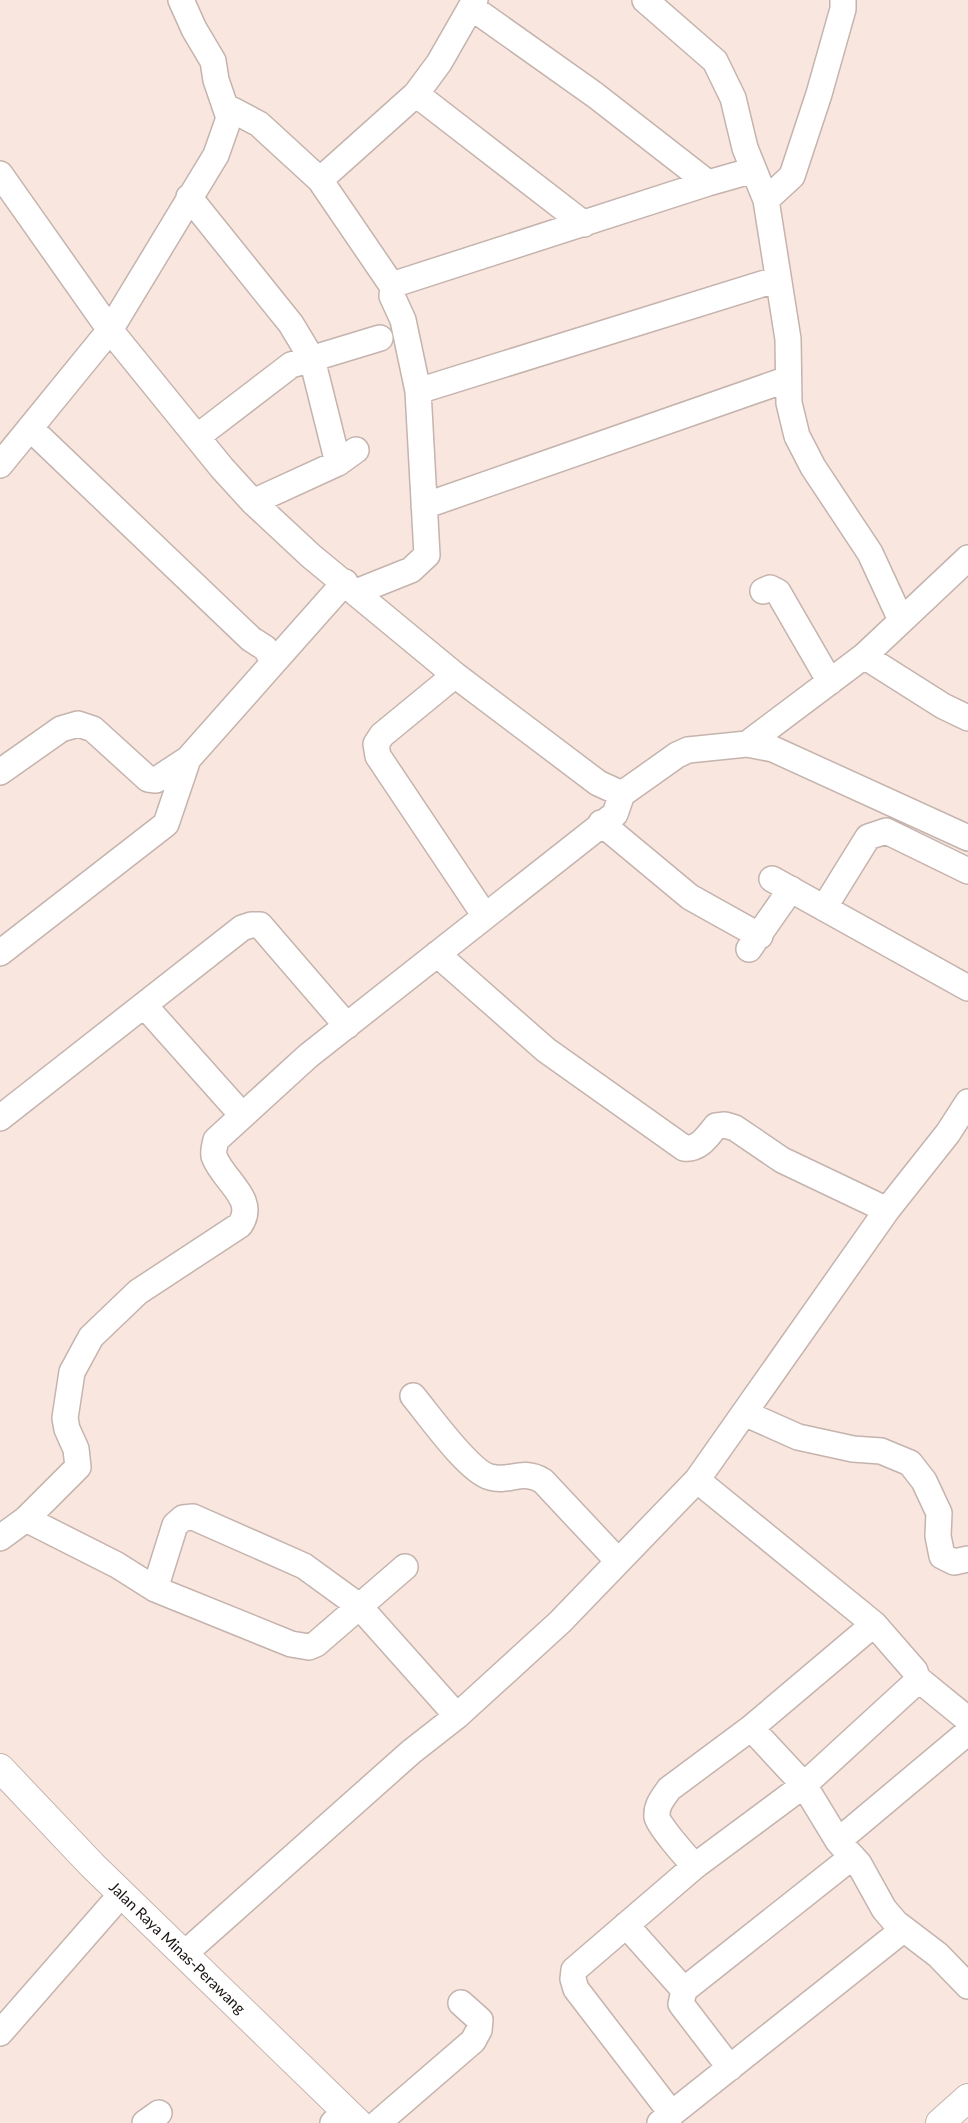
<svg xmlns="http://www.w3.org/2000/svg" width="968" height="2123" font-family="Lato,sans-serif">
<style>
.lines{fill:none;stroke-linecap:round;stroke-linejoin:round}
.minor-casing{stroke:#c5b3ad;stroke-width:28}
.major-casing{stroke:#c5b3ad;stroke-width:30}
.minor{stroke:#fff;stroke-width:25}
.major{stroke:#fff;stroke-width:28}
.labels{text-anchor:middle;stroke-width:5;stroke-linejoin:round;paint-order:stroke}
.street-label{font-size:15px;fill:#1a1311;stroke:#fff}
</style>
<rect width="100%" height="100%" fill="#f8e6df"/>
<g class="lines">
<!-- minor casing -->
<g class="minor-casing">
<path id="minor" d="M645,0L715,61L733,98L745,148L766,200L788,339L789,403L797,436L813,467L870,553L901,620
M471,7L595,95L708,183
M416,94L584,224
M225,106L259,124L320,180L393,287
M0,174L110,330L222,468L253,502L311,556L455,675L598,783L622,794L677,755L688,750L747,744L773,749L968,838
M320,180L416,94L439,63L475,0
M189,197L291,324L312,359L338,463L356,450
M766,200L792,176L819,94L843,9V0
M418,391L778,279
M30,428L251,639L265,648L274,662L345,582
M197,437L291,365L380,338
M0,465L110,330L216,155L229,118L216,80L213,61L194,29L181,0
M253,502L338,463
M424,506L788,379
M763,591L770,588L778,592L830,682
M356,592L411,570L427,555L418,391L403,320L392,296L393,287L398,283L708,183L754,170
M864,656L943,706L968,718
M455,675L382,735L376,744L378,756L485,916
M747,744L864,656L968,558
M0,772L61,729L78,724L93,729L148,779L156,780L188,759L274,662
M601,823L690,897L760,936
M772,879L968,988
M824,908L868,837L886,831L968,871
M749,949L791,889
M0,953L166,824L188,759
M437,954L546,1050L684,1148C699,1150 707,1137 716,1126L725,1125L735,1128L782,1160L887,1210
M144,1005L242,1115
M0,1118L242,928L251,925H260L347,1026
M413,1396C429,1415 468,1471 490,1477C510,1483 521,1468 543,1481L618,1561
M744,1413L798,1437L853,1449L881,1451L910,1463L924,1481L939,1513L938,1536L942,1556L954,1562L968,1559
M26,1519L117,1565L155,1589L175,1525L183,1518L193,1517L304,1566L359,1606L457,1716
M0,1538L26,1519L78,1467L76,1449L67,1429L65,1418L72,1372L91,1337L138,1292L240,1225C258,1199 222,1180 214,1156C213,1151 215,1144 216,1140L308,1056L615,814L622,794
M155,1589L291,1644L309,1647L316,1644L405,1567
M917,1678L966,1718L968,1723
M751,1728L804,1785L838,1841L859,1864L884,1909L896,1923L938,1955L968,1986
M838,1841L968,1732
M695,1866C687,1858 658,1825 657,1817C656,1805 663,1798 669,1789L751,1728L874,1624
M626,1925L684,1990
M184,1954L411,1752L457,1716L560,1622L697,1480L887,1210L948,1133L968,1102
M0,2033L111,1906
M730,2068L681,2004L684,1990L852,1857
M672,2114L576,1989L573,1979L574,1970L695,1866L804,1785L913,1685L917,1678L915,1671L874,1624L697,1480
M145,2123L159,2113
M333,2123L334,2122
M378,2123L473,2041L479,2030L480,2020L461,2003
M660,2123L904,1929"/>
</g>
<!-- major casing -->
<g class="major-casing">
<path id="major" d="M0,1768L92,1865L358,2123
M940,2123L968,2098"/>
</g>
<!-- minor -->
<use href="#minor" class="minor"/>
<!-- major -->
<use href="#major" class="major"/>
</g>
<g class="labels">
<!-- street labels -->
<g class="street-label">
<text transform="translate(177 1948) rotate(44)" y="5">Jalan Raya Minas-Perawang</text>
</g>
</g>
</svg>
